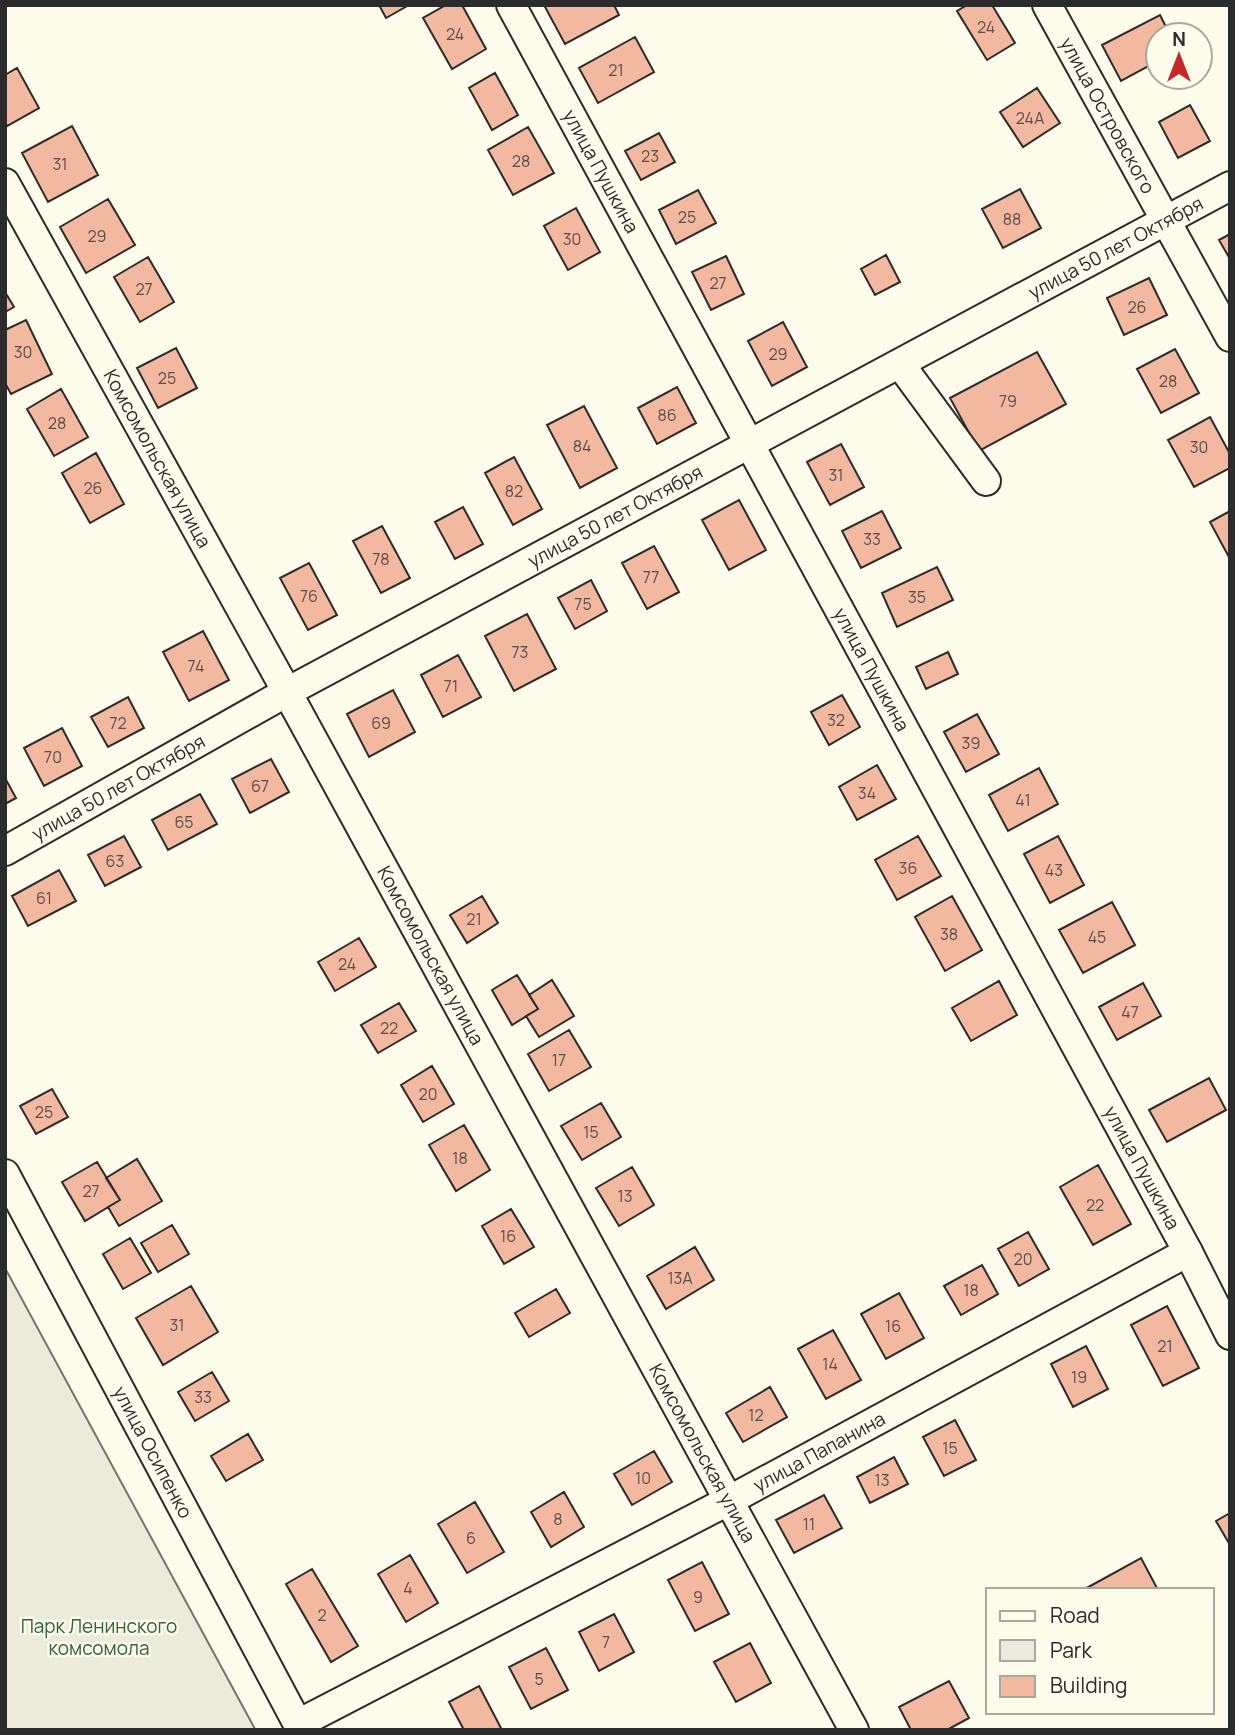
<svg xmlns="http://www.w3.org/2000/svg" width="1235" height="1735" font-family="Manrope,sans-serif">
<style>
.green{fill:#ecebdb;stroke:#74746e;stroke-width:2}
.building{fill:#f2b8a0;stroke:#2b2b2b;stroke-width:2}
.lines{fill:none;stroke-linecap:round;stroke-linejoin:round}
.minor-casing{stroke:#2b2b2b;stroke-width:32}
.minor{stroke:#fdfbea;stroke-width:28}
.labels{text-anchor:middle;stroke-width:5;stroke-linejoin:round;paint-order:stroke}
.number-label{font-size:16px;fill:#5d4e48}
.street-label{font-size:19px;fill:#2b2b2b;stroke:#fdfbea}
.park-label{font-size:19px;fill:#34623c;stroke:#fdfbea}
</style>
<rect width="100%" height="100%" fill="#fdfbea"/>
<!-- green -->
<path class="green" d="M5,1268L255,1729L5,1730Z"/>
<!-- building -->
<path class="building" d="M379,5H409L386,18Z
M446,5H462L486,49L452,69L423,18Z
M544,5H614L619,15L565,44Z
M967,5H992L1015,43L987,60L957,11Z
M1160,15L1170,35H1158V61L1121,81L1102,45Z
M635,37L654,72L598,103L579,68Z
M17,68L39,108L7,126L5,122V75Z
M495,73L518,115L492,130L469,88Z
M1037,88L1060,123L1023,147L1000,112Z
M1190,105L1210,141L1178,158L1159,122Z
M72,126L98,175L48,202L22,153Z
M528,127L554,173L513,195L488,150Z
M659,133L675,162L641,180L625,151Z
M1020,189L1041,228L1003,248L982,209Z
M698,190L716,223L676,244L659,210Z
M108,199L135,245L86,273L60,227Z
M576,208L600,252L568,270L544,226Z
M1230,234V259L1219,240Z
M886,255L900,282L875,295L861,269Z
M726,256L744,294L711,310L692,272Z
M148,257L174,302L140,322L114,277Z
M1149,278L1167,315L1124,335L1107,298Z
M5,292L14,307L5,312Z
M26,320L52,374L11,394L5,383V330Z
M783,322L807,367L772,386L748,341Z
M176,348L197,388L158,408L137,368Z
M1175,349L1199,393L1161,413L1137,369Z
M1037,352L1066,404L979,451L950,398Z
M677,387L696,423L657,444L638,408Z
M61,389L88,437L54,456L27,409Z
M584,406L617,468L580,488L547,425Z
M1210,417L1230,454V468L1194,487L1168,440Z
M841,444L864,487L830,505L807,462Z
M96,453L124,504L90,523L62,473Z
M514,457L542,509L513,525L485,473Z
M739,500L766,550L729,570L702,520Z
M463,507L483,544L455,559L435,522Z
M882,511L901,548L861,568L842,531Z
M1230,511V559L1210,522Z
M382,526L410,578L381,593L353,541Z
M654,546L679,592L647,609L622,563Z
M309,563L337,615L308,630L280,578Z
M937,567L953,600L897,627L882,593Z
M591,580L607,611L575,629L558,598Z
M527,614L556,669L514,691L485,636Z
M203,631L229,680L189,701L163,652Z
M948,652L958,674L926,689L916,667Z
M458,655L481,697L443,717L421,675Z
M393,690L415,732L369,757L347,714Z
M842,695L860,727L829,745L811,712Z
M128,697L144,728L108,747L91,717Z
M977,714L999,754L966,772L944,732Z
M62,728L82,766L44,786L24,748Z
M271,759L289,792L250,813L232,779Z
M877,765L896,799L857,820L839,787Z
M1039,768L1058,804L1008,831L989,795Z
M5,778L16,798L5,804Z
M200,794L217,824L168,850L152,820Z
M124,836L141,867L105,886L88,855Z
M918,836L941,876L897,900L875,860Z
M1058,836L1084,885L1050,903L1024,854Z
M59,870L76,901L28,926L12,896Z
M482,896L498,923L467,943L450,915Z
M952,896L982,950L945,971L915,917Z
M1112,902L1135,945L1083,973L1059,930Z
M359,938L376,967L335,991L318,962Z
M517,975L538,1009L512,1025L492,990Z
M552,980L574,1016L539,1037L526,1016L538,1009L529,995Z
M999,981L1017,1015L971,1041L952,1008Z
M1143,983L1161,1016L1117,1040L1099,1007Z
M399,1003L416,1031L378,1053L361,1025Z
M569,1030L591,1067L549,1091L528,1054Z
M432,1066L454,1104L423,1122L401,1085Z
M1209,1078L1226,1110L1167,1142L1149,1110Z
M52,1089L68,1117L36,1134L20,1106Z
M601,1103L621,1137L582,1160L561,1126Z
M464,1125L490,1170L456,1191L429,1145Z
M137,1159L162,1201L119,1226L108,1207L120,1200L106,1178Z
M97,1162L120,1200L85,1221L62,1182Z
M1098,1165L1131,1224L1093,1245L1060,1187Z
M632,1167L654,1205L619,1226L596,1188Z
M511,1209L534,1247L504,1264L482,1226Z
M172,1225L189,1254L158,1272L141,1243Z
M1028,1232L1049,1269L1019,1286L998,1249Z
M130,1238L151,1273L123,1289L103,1254Z
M695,1247L714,1280L666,1309L647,1276Z
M982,1265L998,1294L961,1315L944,1286Z
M191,1286L218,1332L163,1365L136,1318Z
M556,1289L570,1313L529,1337L515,1313Z
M899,1293L924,1338L886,1359L861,1314Z
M1167,1306L1199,1368L1163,1386L1131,1325Z
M833,1330L861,1380L826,1399L798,1349Z
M1086,1346L1108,1389L1073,1407L1051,1364Z
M212,1372L229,1401L195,1421L178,1392Z
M770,1387L787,1417L743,1442L726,1413Z
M955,1420L976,1460L944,1476L923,1437Z
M248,1434L263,1460L226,1481L211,1456Z
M654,1451L672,1482L632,1505L614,1474Z
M894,1457L908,1484L870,1503L857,1477Z
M564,1492L584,1527L551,1547L531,1512Z
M824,1495L842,1528L794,1553L776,1520Z
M475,1502L504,1552L467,1573L438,1524Z
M1230,1513V1545L1216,1521Z
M410,1555L438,1603L406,1622L378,1574Z
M1141,1558L1158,1590H1083Z
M702,1562L729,1614L695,1631L668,1580Z
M312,1569L358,1646L331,1662L286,1584Z
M614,1614L634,1652L599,1671L579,1632Z
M750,1643L771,1683L736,1702L714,1662Z
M546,1648L568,1690L531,1709L509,1667Z
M949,1681L969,1718L947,1730H911L899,1707Z
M479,1686L502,1730H464L449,1702Z"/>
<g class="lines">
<!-- minor casing -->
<g class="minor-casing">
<g id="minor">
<path id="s1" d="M511,5L1188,1252L1230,1335"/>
<path id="s2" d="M1047,5L1230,337"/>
<path id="s3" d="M5,183L287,692L854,1730"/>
<path d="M900,364L986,481"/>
<path id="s4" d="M5,851L287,692L1230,186"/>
<path id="s5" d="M5,1174L301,1730"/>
<path id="s6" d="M298,1724L728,1501L1188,1252"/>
</g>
</g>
<!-- minor -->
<use href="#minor" class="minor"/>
</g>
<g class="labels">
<!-- number labels -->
<g class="number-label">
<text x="986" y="33">24</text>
<text x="455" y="40">24</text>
<text x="616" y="76">21</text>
<text x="1030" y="124">24А</text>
<text x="650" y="162">23</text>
<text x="521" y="167">28</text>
<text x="60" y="170">31</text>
<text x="687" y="223">25</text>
<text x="1012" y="225">88</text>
<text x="97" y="242">29</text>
<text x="572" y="245">30</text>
<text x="718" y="289">27</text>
<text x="144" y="295">27</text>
<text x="1137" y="313">26</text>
<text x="23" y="358">30</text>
<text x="778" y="360">29</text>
<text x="167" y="384">25</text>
<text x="1168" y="387">28</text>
<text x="1008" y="407">79</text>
<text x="667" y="421">86</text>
<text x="57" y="429">28</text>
<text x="582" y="452">84</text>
<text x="1199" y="453">30</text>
<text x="836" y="481">31</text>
<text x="93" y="494">26</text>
<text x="514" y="497">82</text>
<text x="872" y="545">33</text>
<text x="381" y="565">78</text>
<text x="651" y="583">77</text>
<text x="309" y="602">76</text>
<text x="917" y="603">35</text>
<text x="583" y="610">75</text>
<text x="520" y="658">73</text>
<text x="196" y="672">74</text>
<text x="451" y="692">71</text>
<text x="836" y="726">32</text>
<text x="118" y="729">72</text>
<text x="381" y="729">69</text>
<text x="971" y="749">39</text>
<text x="53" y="763">70</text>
<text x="260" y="792">67</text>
<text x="867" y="799">34</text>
<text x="1023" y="806">41</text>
<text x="184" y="828">65</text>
<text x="115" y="867">63</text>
<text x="908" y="874">36</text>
<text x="1054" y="876">43</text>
<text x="44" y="904">61</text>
<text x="474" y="925">21</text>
<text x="949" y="940">38</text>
<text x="1097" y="943">45</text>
<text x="347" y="970">24</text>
<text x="1130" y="1018">47</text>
<text x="389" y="1034">22</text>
<text x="559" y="1066">17</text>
<text x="428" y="1100">20</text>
<text x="44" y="1118">25</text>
<text x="591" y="1138">15</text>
<text x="460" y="1164">18</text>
<text x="91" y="1197">27</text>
<text x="625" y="1202">13</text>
<text x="1095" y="1211">22</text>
<text x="508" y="1242">16</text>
<text x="1023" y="1265">20</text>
<text x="680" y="1284">13А</text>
<text x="971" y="1296">18</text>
<text x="177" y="1331">31</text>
<text x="893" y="1332">16</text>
<text x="1165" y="1352">21</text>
<text x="830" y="1370">14</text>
<text x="1079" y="1383">19</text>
<text x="203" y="1403">33</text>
<text x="756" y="1421">12</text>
<text x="950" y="1454">15</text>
<text x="643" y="1484">10</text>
<text x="882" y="1486">13</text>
<text x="558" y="1525">8</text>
<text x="809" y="1530">11</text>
<text x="471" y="1544">6</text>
<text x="408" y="1594">4</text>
<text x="698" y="1603">9</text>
<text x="322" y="1621">2</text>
<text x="606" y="1648">7</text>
<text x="539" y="1685">5</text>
</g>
<!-- street labels -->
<g class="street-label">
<text dy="7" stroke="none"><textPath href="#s2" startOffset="126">улица Островского</textPath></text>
<text dy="7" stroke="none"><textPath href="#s1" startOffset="189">улица Пушкина</textPath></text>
<text dy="7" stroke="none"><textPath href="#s4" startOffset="1264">улица 50 лет Октября</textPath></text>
<text dy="7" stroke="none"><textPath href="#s3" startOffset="315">Комсомольская улица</textPath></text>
<text dy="7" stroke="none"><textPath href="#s4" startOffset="696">улица 50 лет Октября</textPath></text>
<text dy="7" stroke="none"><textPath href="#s1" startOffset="756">улица Пушкина</textPath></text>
<text dy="7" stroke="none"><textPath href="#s4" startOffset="130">улица 50 лет Октября</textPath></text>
<text dy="7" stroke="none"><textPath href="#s3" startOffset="882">Комсомольская улица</textPath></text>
<text dy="7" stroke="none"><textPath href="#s1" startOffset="1323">улица Пушкина</textPath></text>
<text dy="7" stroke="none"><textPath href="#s5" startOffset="315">улица Осипенко</textPath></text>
<text dy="7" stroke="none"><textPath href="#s6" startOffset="588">улица Папанина</textPath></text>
<text dy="7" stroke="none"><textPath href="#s3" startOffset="1449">Комсомольская улица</textPath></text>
</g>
<!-- park labels -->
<g class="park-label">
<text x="99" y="1633">Парк Ленинского<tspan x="99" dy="22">комсомола</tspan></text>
</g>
</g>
<!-- border -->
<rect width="1235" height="1735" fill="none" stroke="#2b2b2b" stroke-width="14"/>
<!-- legend -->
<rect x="986" y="1588" width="228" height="126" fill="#fdfbea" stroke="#a9a89e" stroke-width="2"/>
<rect x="1000" y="1611" width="35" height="10" fill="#fdfbea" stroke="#a9a89e" stroke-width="2"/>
<text x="1050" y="1623" font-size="21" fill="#2b2b2b">Road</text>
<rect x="1000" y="1640" width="35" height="21" fill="#ecebdb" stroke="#a9a89e" stroke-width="2"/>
<text x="1050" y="1658" font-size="21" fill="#2b2b2b">Park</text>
<rect x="1000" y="1676" width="35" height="21" fill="#f2b8a0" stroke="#a9a89e" stroke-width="2"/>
<text x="1050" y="1693" font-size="21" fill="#2b2b2b">Building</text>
<!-- north arrow -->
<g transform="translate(1179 56)"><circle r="33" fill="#fdfbea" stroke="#a9a89e" stroke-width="2"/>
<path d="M0-5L12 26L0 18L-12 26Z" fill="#c62828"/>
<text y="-10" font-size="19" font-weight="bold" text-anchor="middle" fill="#2b2b2b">N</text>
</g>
</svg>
